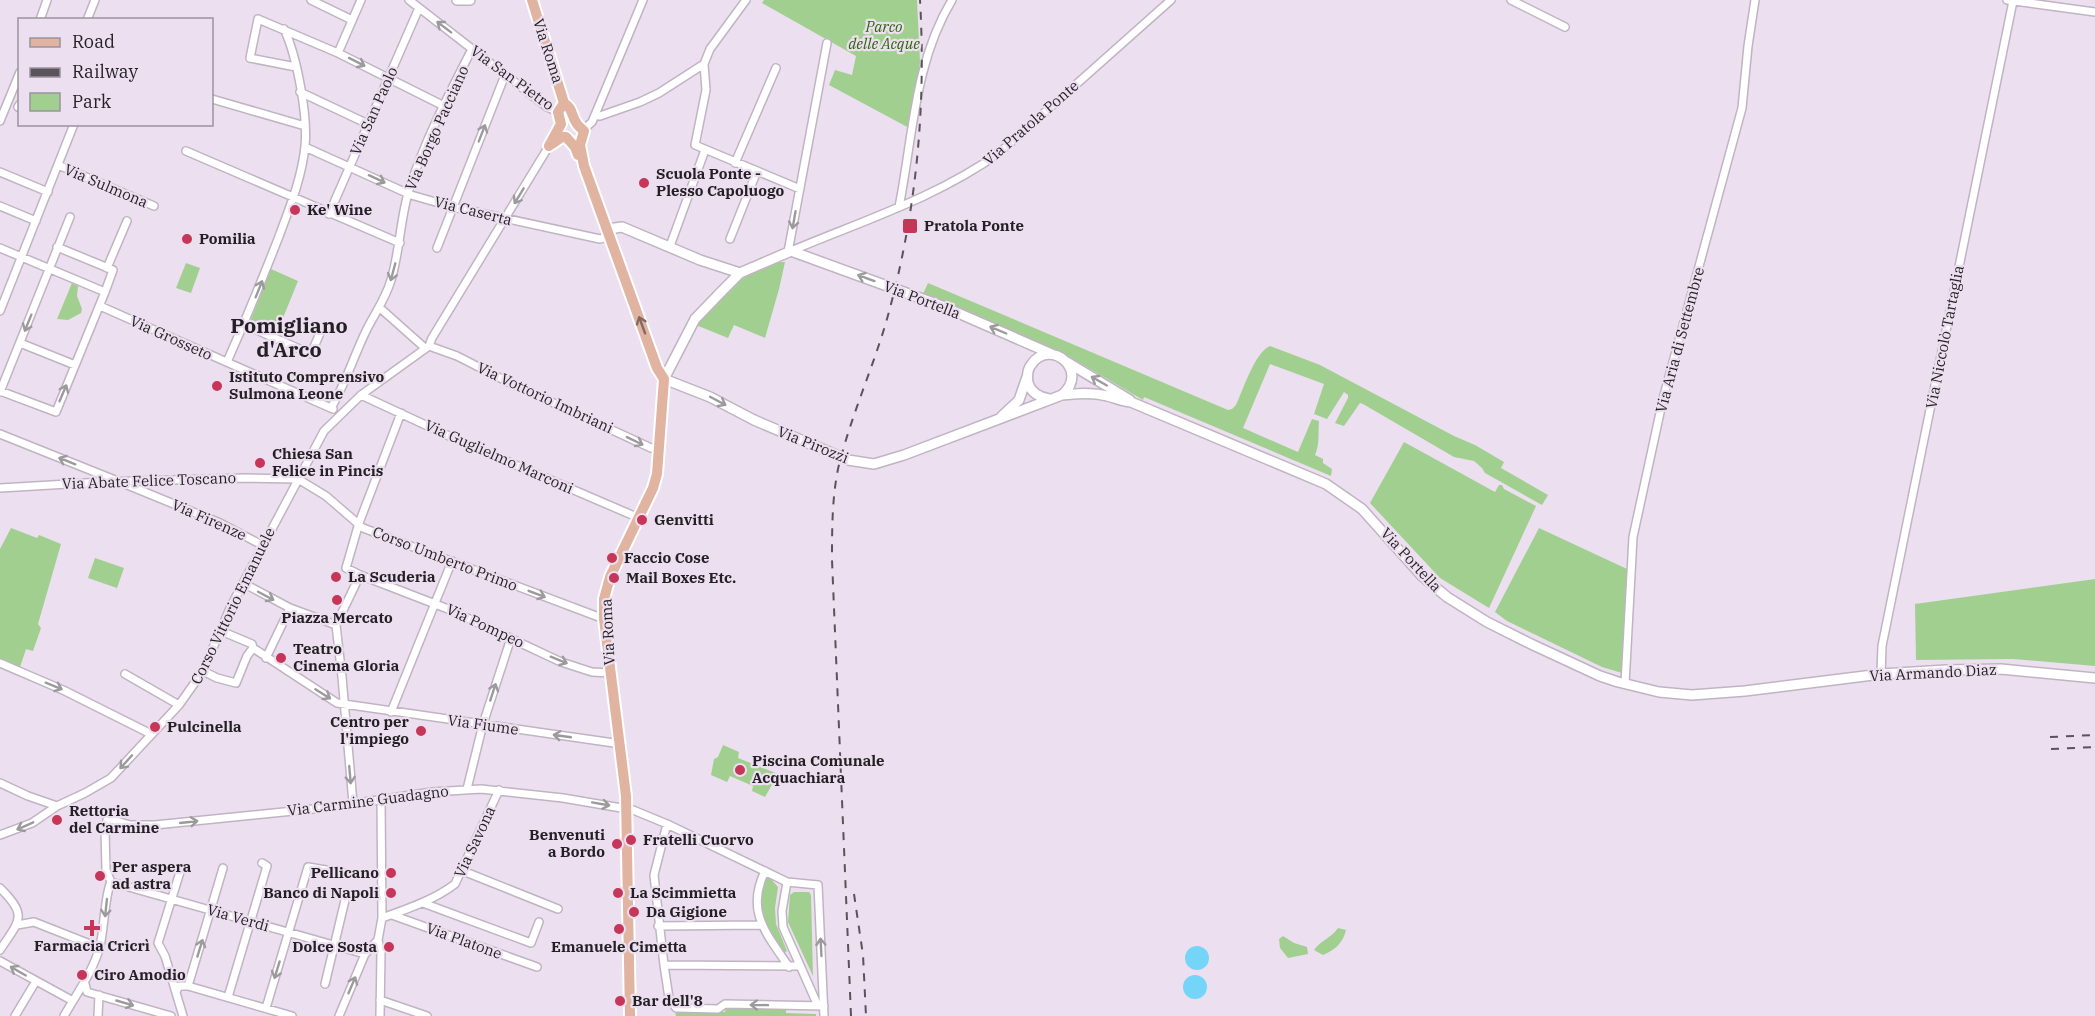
<svg xmlns="http://www.w3.org/2000/svg" width="2095" height="1016" font-family="'IBM Plex Serif',serif">
<style>
.green{fill:#a1cf90}
.water{fill:#75d5f9}
.lines{fill:none;stroke-linecap:round;stroke-linejoin:round}
.street-casing{stroke:#c0b4c3;stroke-width:10}
.secondary-casing{stroke:#c0b4c3;stroke-width:12}
.primary-casing{stroke:#fff;stroke-width:14}
.street{stroke:#fff;stroke-width:7}
.secondary{stroke:#fff;stroke-width:9}
.primary{stroke:#e1b3a1;stroke-width:10}
.rail{stroke:#5a535c;stroke-width:2;stroke-dasharray:8 8;stroke-linecap:butt}
.oneway{stroke:#9c9a9d}
.oneway2{stroke:#826963}
.poi-dot{fill:#c63658;stroke:#ecdfef;stroke-width:2}
.labels{text-anchor:middle;stroke-width:4.5;stroke-linejoin:round;paint-order:stroke}
.park-label{font-size:15px;font-style:italic;fill:#2d640f;stroke:#ecdfef}
.street-label{font-size:15px;fill:#231f25;stroke:#ecdfef}
.poi-label{font-size:15px;font-weight:bold;fill:#231f25;stroke:#ecdfef;text-anchor:start}
.district-label{font-size:21px;font-weight:bold;fill:#231f25;stroke:#ecdfef}
</style>
<rect width="100%" height="100%" fill="#ecdfef"/>
<!-- green -->
<path class="green" d="M764,0H917L920,62L911,129L829,85L835,70L852,75L856,56L762,3Z
M785,262L779,289L765,338L734,325L728,338L696,325C716,302 751,261 785,262Z
M186,263L200,268L191,293L176,288Z
M271,269L298,281L276,335L249,324Z
M72,283L78,286L77,296L82,309L81,313L68,320L57,319Z
M928,283L1228,410L1232,409L1236,405C1243,390 1255,352 1270,346L1320,365L1454,436L1475,445L1504,462L1501,468L1548,495L1542,505L1485,473L1482,468L1474,461L1454,457L1363,404L1360,403L1344,426L1335,423L1348,398V395L1344,392L1327,419L1314,414L1324,384L1270,364L1243,428L1298,452L1312,419L1319,421C1318,432 1320,444 1315,455L1323,459V463L1332,469L1331,476L1144,397L1143,400L1070,357L923,294Z
M1404,442L1495,492L1499,485H1502L1504,489L1536,506L1489,608L1440,578L1370,503Z
M11,528L37,538L39,535L61,544L38,624L41,628L33,651L26,649L19,670L0,661V549Z
M1539,528L1627,569L1622,673L1602,667L1507,621L1495,612Z
M95,558L124,568L117,588L88,578Z
M2095,579V666L2013,659L1916,660L1915,604Z
M723,745L739,752L738,758L778,774L765,797L752,791L753,786L730,776L727,782L711,775L714,759L718,757Z
M766,876L769,877L778,887L775,908L776,924L787,951L782,954L763,923L759,890Z
M794,892H809L811,895L813,976L788,922L790,895Z
M1338,928L1346,930C1343,943 1335,950 1323,955L1314,950C1320,941 1331,938 1338,928Z
M1283,936L1294,943L1307,947L1308,954L1288,958L1280,948L1279,939Z
M726,1007L786,1008V1013L816,1014V1016H676L675,1011L725,1012Z"/>
<!-- water -->
<path class="water" d="M1185 958a12 12 0 1 1 24 0a12 12 0 1 1-24 0Z
M1183 987a12 12 0 1 1 24 0a12 12 0 1 1-24 0Z"/>
<g class="lines">
<!-- street casing -->
<g class="street-casing">
<path id="street" d="M311,0L352,20
M409,0L547,107L558,112
M1511,0L1565,27
M2007,0L2095,12
M40,20L47,0
M87,20L95,0
M338,53L361,0
M704,64L706,90L695,145L800,189
M296,67L250,58L258,19L338,53L444,106
M300,92L368,124
M212,99L305,126
M18,107L20,104
M595,115L600,116L640,102L659,93L704,64L710,49L746,0
M0,121L20,72
M583,130L592,122L643,0
M305,147L411,195L453,207L600,239L604,238L608,229
M186,151L400,243
M735,163L776,68
M58,165L154,206
M0,172L48,192
M0,206L36,221
M899,207C913,137 914,63 952,0
M329,214L419,8
M730,239L757,171
M670,246L705,150
M57,247L113,270L105,292
M0,248L105,292L56,412L0,391
M437,248L505,75
M791,251C862,221 936,198 999,153L1171,0
M788,252L827,43
M107,268L127,221
M100,306L333,409
M380,308L425,348
M0,311L74,124
M243,324L311,354L323,326
M20,343L75,365
M429,346L457,356L508,382L651,448L659,449
M227,362C245,321 262,280 278,239C289,209 302,178 305,146C308,116 297,56 284,29
M0,392L70,217
M361,395L462,442L639,518
M331,408C346,383 354,355 367,329C375,313 386,298 391,280C400,251 400,219 409,190C424,142 449,94 472,49
M401,413L359,523L346,568L360,575L448,609L561,662L592,672L610,673
M0,434L115,480
M125,484L220,523L262,545
M0,488L102,482L244,478L298,479L326,496L363,528L604,619
M243,583L290,608L336,625L342,677L353,803
M336,625L360,575
M221,631L252,644L253,648L337,703L621,744
M266,658L290,608
M0,663L63,690L151,734
M203,671L217,678L236,683L247,656L253,648
M125,674L179,705
M1881,674L1882,646L2013,1
M1625,684L1633,537L1663,399L1742,108L1748,46L1755,0
M391,712L452,561
M0,783L28,796L57,806
M467,789L483,724L511,638
M667,824L654,875L664,965L669,998L676,1008L718,1009L725,1004L824,1006
M0,835L32,823L57,806L85,793L111,778L179,705L203,671L231,606L324,431L361,395L429,346L432,338L549,146
M463,871L558,909
M765,871C745,912 767,934 789,967
M180,872L158,943L165,956L183,1016
M111,882L365,954
M787,882L782,911L783,927L818,1006
M0,888C29,916 19,921 0,950
M423,903L531,943L539,922
M392,915L537,967
M382,918C407,909 434,900 455,884L499,790
M17,925L34,922L100,948
M658,926L761,925
M0,961L73,1001
M664,965L800,966
M85,984L87,992L171,1016
M325,984L346,896
M188,986L223,868
M176,992L179,986H188L292,1016
M228,997L267,866L262,863
M380,1000L427,1016
M266,1008L308,867L350,874
M15,1016L36,981
M64,1016C77,993 93,972 100,946C104,930 105,893 111,882L106,870L105,830L107,820L110,819L130,825H155L323,808L432,792L481,789L563,798L633,810L667,824L787,882L818,885L824,1016
M98,1016L99,995
M339,1016L365,954L378,940
M380,1016L381,953L378,940L382,918L381,800"/>
</g>
<!-- secondary casing -->
<g class="secondary-casing">
<path id="secondary" d="M457,0H470
M608,229L622,227L700,260L740,273
M1067,362L1130,400
M1062,395C1077,393 1092,392 1107,396C1116,398 1123,402 1131,402L1326,484L1362,509L1422,576L1447,597L1487,622L1531,644L1600,676L1618,682L1659,692L1692,695L1745,691L1881,674L1946,670L2001,669L2095,678
M1049,399C1039,397 1031,393 1028,383C1027,376 1027,370 1031,365C1049,337 1091,370 1062,395L904,455L874,464L848,460L754,420L710,397L664,379L695,319L723,290L740,273L791,251L942,306L1052,354
M1001,417L1019,400L1027,377"/>
</g>
<!-- primary casing -->
<g class="primary-casing">
<path id="primary" d="M532,0L564,103
M552,144L562,137H566L575,147L578,155
M549,146L561,124L558,112L564,103C573,108 571,116 577,124C579,127 582,129 584,131L580,145L584,166L657,368L664,379L657,474L653,488L610,577L604,599V619L626,796L630,1016"/>
</g>
<!-- street -->
<use href="#street" class="street"/>
<!-- secondary -->
<use href="#secondary" class="secondary"/>
<!-- primary -->
<use href="#primary" class="primary"/>
<!-- rail -->
<path class="rail" d="M2050,737L2095,735
M2051,749L2095,747
M854,894L863,955L866,1016
M851,1016L832,560C832,529 832,499 838,469C851,414 876,362 890,308C917,206 926,105 920,0"/>
</g>
<!-- one-way arrows -->
<defs><path id="oneway-shaft" d="M-6 0H5M1.5-3L5.5 0L1.5 3" fill="none" stroke-width="1.6" stroke-linecap="round" stroke-linejoin="round" transform="scale(1.5)"/></defs>
<g class="oneway">
<use href="#oneway-shaft" transform="translate(444 27) rotate(-143)"/>
<use href="#oneway-shaft" transform="translate(357 62) rotate(27)"/>
<use href="#oneway-shaft" transform="translate(482 133) rotate(-69)"/>
<use href="#oneway-shaft" transform="translate(377 179) rotate(25)"/>
<use href="#oneway-shaft" transform="translate(519 196) rotate(121)"/>
<use href="#oneway-shaft" transform="translate(794 220) rotate(100)"/>
<use href="#oneway-shaft" transform="translate(393 272) rotate(105)"/>
<use href="#oneway-shaft" transform="translate(866 278) rotate(-160)"/>
<use href="#oneway-shaft" transform="translate(259 289) rotate(-68)"/>
<use href="#oneway-shaft" transform="translate(28 323) rotate(112)"/>
<use href="#oneway-shaft" transform="translate(998 330) rotate(-157)"/>
<use href="#oneway-shaft" transform="translate(1099 381) rotate(-150)"/>
<use href="#oneway-shaft" transform="translate(63 393) rotate(-67)"/>
<use href="#oneway-shaft" transform="translate(718 401) rotate(28)"/>
<use href="#oneway-shaft" transform="translate(635 441) rotate(26)"/>
<use href="#oneway-shaft" transform="translate(67 461) rotate(-158)"/>
<use href="#oneway-shaft" transform="translate(537 594) rotate(21)"/>
<use href="#oneway-shaft" transform="translate(266 596) rotate(28)"/>
<use href="#oneway-shaft" transform="translate(559 660) rotate(22)"/>
<use href="#oneway-shaft" transform="translate(54 686) rotate(22)"/>
<use href="#oneway-shaft" transform="translate(493 692) rotate(-72)"/>
<use href="#oneway-shaft" transform="translate(323 694) rotate(32)"/>
<use href="#oneway-shaft" transform="translate(562 736) rotate(-172)"/>
<use href="#oneway-shaft" transform="translate(126 762) rotate(132)"/>
<use href="#oneway-shaft" transform="translate(350 775) rotate(85)"/>
<use href="#oneway-shaft" transform="translate(601 804) rotate(10)"/>
<use href="#oneway-shaft" transform="translate(189 822) rotate(-6)"/>
<use href="#oneway-shaft" transform="translate(25 826) rotate(156)"/>
<use href="#oneway-shaft" transform="translate(106 908) rotate(96)"/>
<use href="#oneway-shaft" transform="translate(821 947) rotate(-93)"/>
<use href="#oneway-shaft" transform="translate(200 948) rotate(-73)"/>
<use href="#oneway-shaft" transform="translate(277 970) rotate(107)"/>
<use href="#oneway-shaft" transform="translate(18 971) rotate(-150)"/>
<use href="#oneway-shaft" transform="translate(352 985) rotate(-67)"/>
<use href="#oneway-shaft" transform="translate(125 1003) rotate(16)"/>
<use href="#oneway-shaft" transform="translate(759 1005) rotate(-179)"/>
</g>
<use class="oneway2" href="#oneway-shaft" transform="translate(642 325) rotate(-110)"/>
<!-- markers -->
<g class="poi-dot">
<circle cx="644" cy="183" r="6"/>
<circle cx="295" cy="210" r="6"/>
<rect x="902" y="218" width="16" height="16" rx="3"/>
<circle cx="187" cy="239" r="6"/>
<circle cx="217" cy="386" r="6"/>
<circle cx="260" cy="463" r="6"/>
<circle cx="642" cy="520" r="6"/>
<circle cx="612" cy="558" r="6"/>
<circle cx="336" cy="577" r="6"/>
<circle cx="614" cy="578" r="6"/>
<circle cx="337" cy="600" r="6"/>
<circle cx="281" cy="658" r="6"/>
<circle cx="155" cy="727" r="6"/>
<circle cx="421" cy="731" r="6"/>
<circle cx="740" cy="770" r="6"/>
<circle cx="57" cy="820" r="6"/>
<circle cx="631" cy="840" r="6"/>
<circle cx="617" cy="844" r="6"/>
<circle cx="391" cy="873" r="6"/>
<circle cx="100" cy="876" r="6"/>
<circle cx="391" cy="893" r="6"/>
<circle cx="618" cy="893" r="6"/>
<circle cx="634" cy="912" r="6"/>
<path d="M89 919h6v6h6v6h-6v6h-6v-6h-6v-6h6z"/>
<circle cx="619" cy="929" r="6"/>
<circle cx="389" cy="947" r="6"/>
<circle cx="82" cy="975" r="6"/>
<circle cx="620" cy="1001" r="6"/>
</g>
<g class="labels">
<!-- park labels -->
<g class="park-label">
<text x="884" y="32">Parco<tspan x="884" dy="17">delle Acque</tspan></text>
</g>
<!-- street labels -->
<g class="street-label">
<text transform="translate(548 51) rotate(72)" y="5">Via Roma</text>
<text transform="translate(512 78) rotate(36)" y="5">Via San Pietro</text>
<text transform="translate(374 111) rotate(-66)" y="5">Via San Paolo</text>
<text transform="translate(1031 123) rotate(-41)" y="5">Via Pratola Ponte</text>
<text transform="translate(437 128) rotate(-66)" y="5">Via Borgo Pacciano</text>
<text transform="translate(106 186) rotate(23)" y="5">Via Sulmona</text>
<text transform="translate(473 211) rotate(14)" y="5">Via Caserta</text>
<text transform="translate(922 300) rotate(21)" y="5">Via Portella</text>
<text transform="translate(1945 337) rotate(-79)" y="5">Via Niccolò Tartaglia</text>
<text transform="translate(171 338) rotate(24)" y="5">Via Grosseto</text>
<text transform="translate(1680 340) rotate(-75)" y="5">Via Aria di Settembre</text>
<text transform="translate(545 398) rotate(25)" y="5">Via Vottorio Imbriani</text>
<text transform="translate(813 445) rotate(22)" y="5">Via Pirozzi</text>
<text transform="translate(499 457) rotate(24)" y="5">Via Guglielmo Marconi</text>
<text transform="translate(149 481) rotate(-2)" y="5">Via Abate Felice Toscano</text>
<text transform="translate(209 520) rotate(24)" y="5">Via Firenze</text>
<text transform="translate(445 559) rotate(21)" y="5">Corso Umberto Primo</text>
<text transform="translate(1411 560) rotate(47)" y="5">Via Portella</text>
<text transform="translate(233 606) rotate(-64)" y="5">Corso Vittorio Emanuele</text>
<text transform="translate(485 626) rotate(25)" y="5">Via Pompeo</text>
<text transform="translate(608 632) rotate(-93)" y="5">Via Roma</text>
<text transform="translate(1933 673) rotate(-3)" y="5">Via Armando Diaz</text>
<text transform="translate(483 725) rotate(8)" y="5">Via Fiume</text>
<text transform="translate(368 801) rotate(-7)" y="5">Via Carmine Guadagno</text>
<text transform="translate(475 842) rotate(-65)" y="5">Via Savona</text>
<text transform="translate(238 918) rotate(16)" y="5">Via Verdi</text>
<text transform="translate(464 941) rotate(20)" y="5">Via Platone</text>
</g>
<!-- poi labels -->
<g class="poi-label">
<text x="656" y="179">Scuola Ponte -<tspan x="656" dy="17">Plesso Capoluogo</tspan></text>
<text x="307" y="215">Ke' Wine</text>
<text x="924" y="231">Pratola Ponte</text>
<text x="199" y="244">Pomilia</text>
<text x="229" y="382">Istituto Comprensivo<tspan x="229" dy="17">Sulmona Leone</tspan></text>
<text x="272" y="459">Chiesa San<tspan x="272" dy="17">Felice in Pincis</tspan></text>
<text x="654" y="525">Genvitti</text>
<text x="624" y="563">Faccio Cose</text>
<text x="348" y="582">La Scuderia</text>
<text x="626" y="583">Mail Boxes Etc.</text>
<text x="337" y="623" text-anchor="middle">Piazza Mercato</text>
<text x="293" y="654">Teatro<tspan x="293" dy="17">Cinema Gloria</tspan></text>
<text x="409" y="727" text-anchor="end">Centro per<tspan x="409" dy="17">l'impiego</tspan></text>
<text x="167" y="732">Pulcinella</text>
<text x="752" y="766">Piscina Comunale<tspan x="752" dy="17">Acquachiara</tspan></text>
<text x="69" y="816">Rettoria<tspan x="69" dy="17">del Carmine</tspan></text>
<text x="605" y="840" text-anchor="end">Benvenuti<tspan x="605" dy="17">a Bordo</tspan></text>
<text x="643" y="845">Fratelli Cuorvo</text>
<text x="112" y="872">Per aspera<tspan x="112" dy="17">ad astra</tspan></text>
<text x="379" y="878" text-anchor="end">Pellicano</text>
<text x="379" y="898" text-anchor="end">Banco di Napoli</text>
<text x="630" y="898">La Scimmietta</text>
<text x="646" y="917">Da Gigione</text>
<text x="92" y="951" text-anchor="middle">Farmacia Cricrì</text>
<text x="377" y="952" text-anchor="end">Dolce Sosta</text>
<text x="619" y="952" text-anchor="middle">Emanuele Cimetta</text>
<text x="94" y="980">Ciro Amodio</text>
<text x="632" y="1006">Bar dell'8</text>
</g>
<!-- district labels -->
<g class="district-label">
<text x="289" y="333">Pomigliano<tspan x="289" dy="24">d'Arco</tspan></text>
</g>
</g>
<!-- legend -->
<rect x="18" y="18" width="195" height="108" fill="#ecdfef" stroke="#9c929e" stroke-width="1.5"/>
<rect x="30" y="38" width="30" height="9" fill="#e1b3a1" stroke="#9c929e" stroke-width="1.5"/>
<text x="72" y="48" font-size="18" fill="#231f25">Road</text>
<rect x="30" y="68" width="30" height="9" fill="#5a535c" stroke="#9c929e" stroke-width="1.5"/>
<text x="72" y="78" font-size="18" fill="#231f25">Railway</text>
<rect x="30" y="93" width="30" height="18" fill="#a1cf90" stroke="#9c929e" stroke-width="1.5"/>
<text x="72" y="108" font-size="18" fill="#231f25">Park</text>
</svg>
